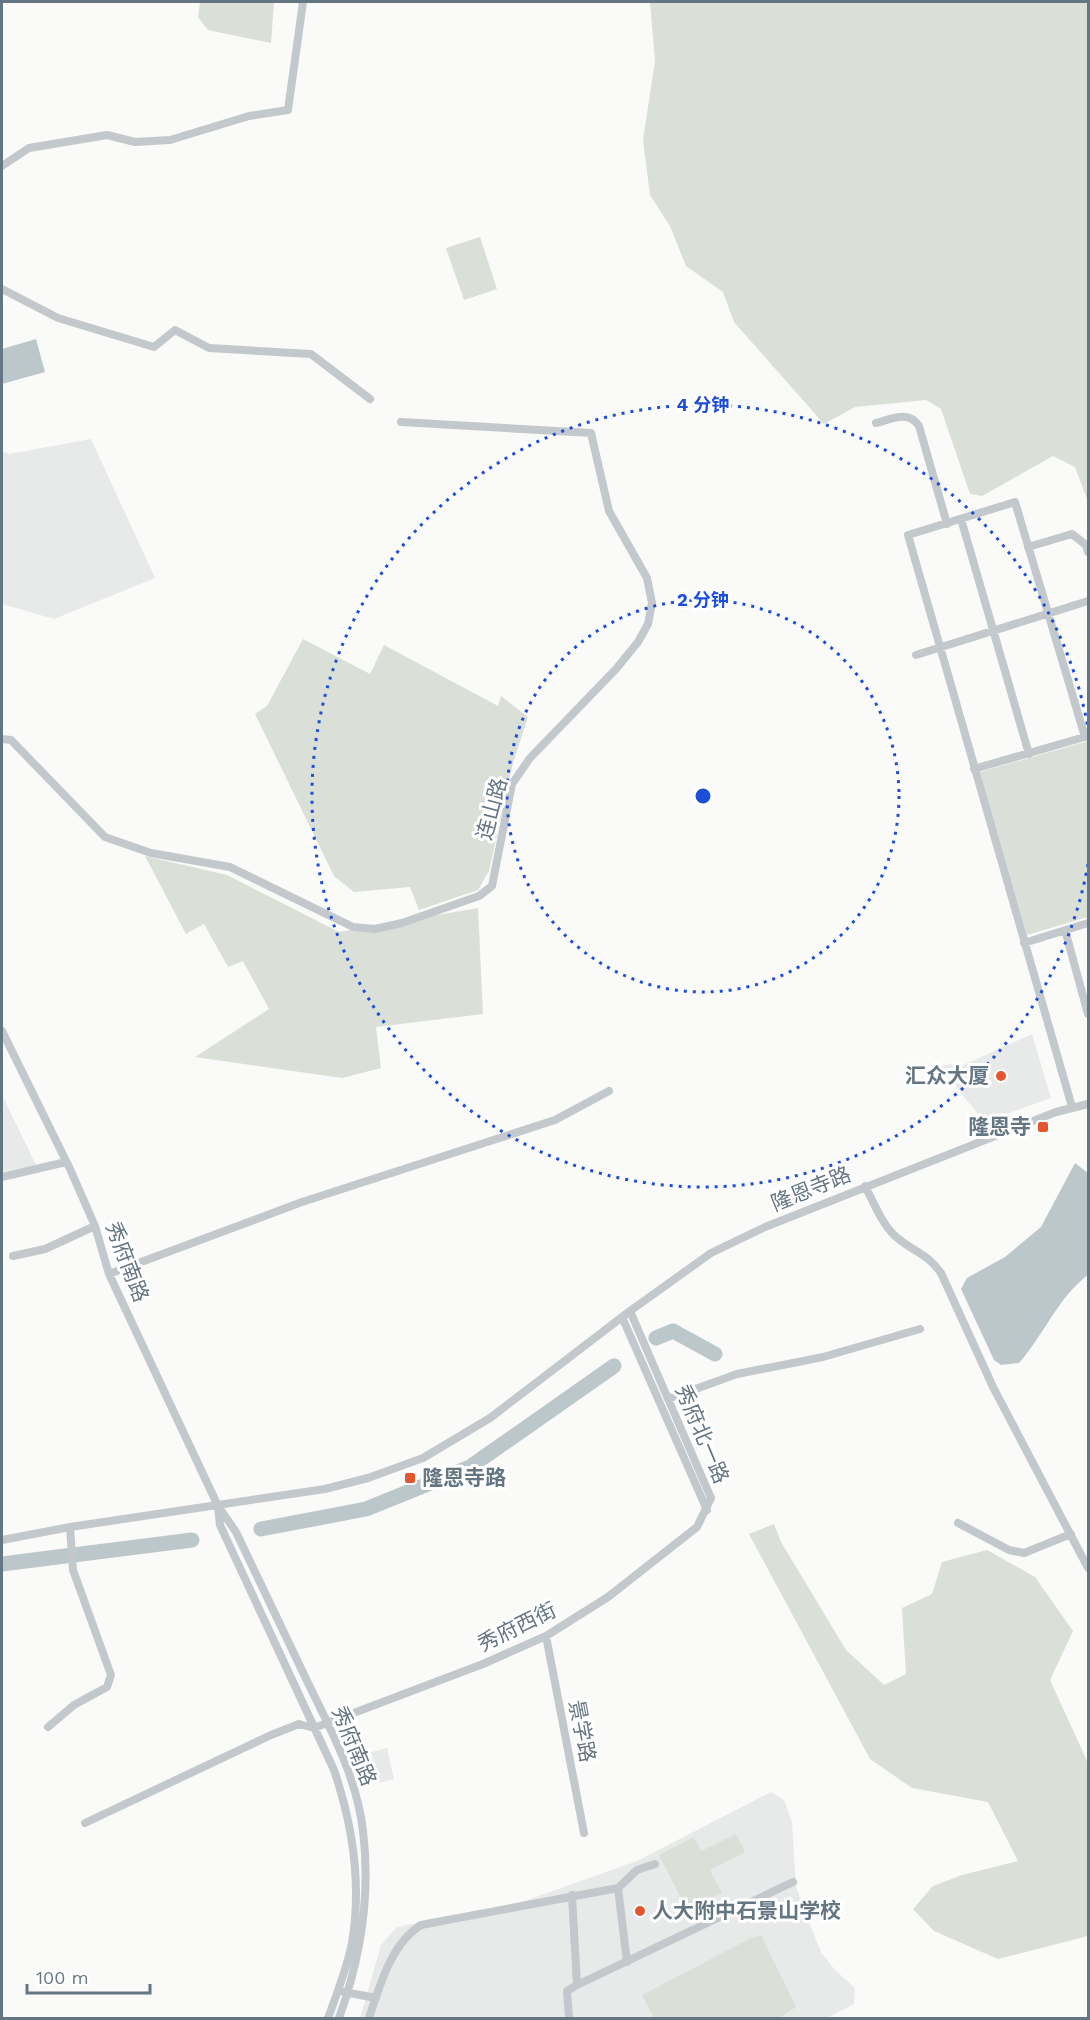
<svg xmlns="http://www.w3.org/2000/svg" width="1090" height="2020" font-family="'Work Sans','Noto Sans SC',sans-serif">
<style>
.built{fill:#e8e9e9}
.green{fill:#dadfd7}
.water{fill:#bbc7cb}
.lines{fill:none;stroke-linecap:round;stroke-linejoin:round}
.river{stroke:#bbc7cb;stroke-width:15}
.minor{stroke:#c3c8cc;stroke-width:8}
.ring{fill:none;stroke:#1d4ed8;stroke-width:3;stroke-dasharray:3 6}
.poi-dot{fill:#e4572e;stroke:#fff;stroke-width:2}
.labels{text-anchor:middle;stroke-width:6;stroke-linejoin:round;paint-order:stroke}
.street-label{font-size:21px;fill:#657683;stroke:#fff}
.poi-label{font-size:21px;font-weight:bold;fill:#657683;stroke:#fff;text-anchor:end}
.centre{fill:#1d4ed8;stroke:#fff;stroke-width:3}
.ring-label{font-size:18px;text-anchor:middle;font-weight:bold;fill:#1d4ed8;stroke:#fff;stroke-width:6;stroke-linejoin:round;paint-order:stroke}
</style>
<rect width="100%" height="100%" fill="#fafaf8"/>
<!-- built -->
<path class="built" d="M91,439L155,578L54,619L2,604V451L9,454Z
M1032,1034L1051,1098L984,1122L940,1066L952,1064L955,1069Z
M2,1095L36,1165L2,1172Z
M387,1748L394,1779L379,1783L371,1752Z
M771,1792L784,1800L792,1822L796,1886L808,1920L821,1952L835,1970L855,1988L854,2004L827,2018H360L381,1945L397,1927L522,1902L637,1861Z"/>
<!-- green -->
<path class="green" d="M200,2H274L271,43L208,30L198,17Z
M650,2H1088V502L1075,467L1053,456L982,496L970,494L941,409L926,400L855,407L824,424L734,322L723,292L686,266L670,226L650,195L643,140L655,61Z
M480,237L497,289L464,300L446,248Z
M303,639L370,674L384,645L498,706L501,696L528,717L513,763L489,871L478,890L419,910L410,887L354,892L334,876L255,714L267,706Z
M1088,741V917L1027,935L980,772Z
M145,856L227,875L339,932L478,908L483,1014L376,1027L381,1068L342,1078L195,1057L269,1009L243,961L228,967L204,924L186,934Z
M774,1524L781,1542L846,1650L884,1685L906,1674L902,1608L932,1594L942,1562L987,1550L1035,1577L1073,1631L1050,1680L1088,1763V1936L998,1959L934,1931L913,1909L933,1886L962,1875L1018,1861L988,1802L912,1788L870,1759L749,1534Z
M736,1834L745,1852L710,1870L722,1893L687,1910L659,1855L694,1837L701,1851Z
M761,1935L796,2007L779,2018H654L642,1995L751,1938Z"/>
<!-- water -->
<path class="water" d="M36,339L45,372L2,384V349Z
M1075,1163L1088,1173V1275C1058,1297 1044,1335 1019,1363L1001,1365L994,1360L961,1289L967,1278L1005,1257L1041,1227Z"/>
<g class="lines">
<!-- river -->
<path class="river" d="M656,1338L673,1331L715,1354
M261,1529L366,1509L470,1467L614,1366
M2,1564L192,1540"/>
<!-- minor -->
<path class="minor" d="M2,166L29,148L107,135L135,142L170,140L249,116L288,110L303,2
M2,289L58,318L154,347L175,330L209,348L311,354L370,399
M876,423C892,419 908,410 919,426L947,524
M961,519L1029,754
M1028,547L1072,534L1086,545L1088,552
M916,655L1088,601
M2,739L11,740L105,837L151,853L230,867L353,927L375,929L402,923L479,896L492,886L512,784L530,758L616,669L638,642L648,624L652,603L647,578L609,511L591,433L401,422
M974,769L1088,736
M1065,930L1088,1014
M1024,943L1088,923
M2,1031L70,1169L95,1226L109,1274L218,1506L236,1532C260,1582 284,1633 308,1683C331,1730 357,1778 363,1831C371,1896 361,1957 339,2018
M1072,1107L908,535L1015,502L1085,737
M2,1177L66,1162
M865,1186C874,1203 881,1222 894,1235C911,1251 926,1252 941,1273L993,1387L1088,1568
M13,1256L45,1249L95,1226
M109,1274L302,1202L555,1120L609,1091
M622,1317L707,1510
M668,1399L737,1374L823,1357L920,1329
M218,1507L220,1525L334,1770C353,1826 362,1883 352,1943C347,1968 337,1994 328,2018
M958,1523L1009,1550L1024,1553L1071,1534
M2,1540L70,1527L325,1489L368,1478L423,1458L490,1418L630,1311L711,1253L765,1227L1056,1112L1088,1104
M546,1636L584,1833
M48,1727L74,1705L107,1687L111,1675L73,1570L70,1527
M85,1823L271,1735L299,1724L314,1728L483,1664L546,1636L608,1597L697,1527L711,1498L630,1311
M618,1888L627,1962
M572,1895L577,1985L793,1882
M344,1992L376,1998
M369,2018C380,1985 391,1944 421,1925L618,1888L637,1870L655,1864
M569,2018L567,1991L577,1985"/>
</g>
<!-- distance rings -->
<g class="ring">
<circle cx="703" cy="796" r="196"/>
<path d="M1088 864A391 391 0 1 1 1088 728"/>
</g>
<!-- markers -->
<g class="poi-dot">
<circle cx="1001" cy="1076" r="6"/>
<rect x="1037" y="1121" width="12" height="12" rx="3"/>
<rect x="404" y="1472" width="12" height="12" rx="3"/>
<circle cx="640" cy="1911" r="6"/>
</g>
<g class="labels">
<!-- street labels -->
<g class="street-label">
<text transform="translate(492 809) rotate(-75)" y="7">连山路</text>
<text transform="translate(811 1189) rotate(-22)" y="7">隆恩寺路</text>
<text transform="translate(127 1262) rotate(69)" y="7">秀府南路</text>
<text transform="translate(702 1434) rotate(67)" y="7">秀府北一路</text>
<text transform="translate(517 1627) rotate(-26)" y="7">秀府西街</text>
<text transform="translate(582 1731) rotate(79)" y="7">景学路</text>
<text transform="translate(354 1746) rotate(68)" y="7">秀府南路</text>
</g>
<!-- poi labels -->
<g class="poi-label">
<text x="989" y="1083">汇众大厦</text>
<text x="1031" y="1134">隆恩寺</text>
<text x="422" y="1485" text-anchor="start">隆恩寺路</text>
<text x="652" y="1918" text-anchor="start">人大附中石景山学校</text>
</g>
</g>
<circle cx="703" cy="796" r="9" class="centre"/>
<g class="ring-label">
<text x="703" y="411">4 分钟</text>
<text x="703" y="606">2 分钟</text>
</g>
<!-- border -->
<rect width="1090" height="2020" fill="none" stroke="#657683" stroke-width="6"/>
<!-- scale -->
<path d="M27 1984v9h123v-9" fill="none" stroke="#657683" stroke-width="3"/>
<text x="36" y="1984" font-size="18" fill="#657683" stroke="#ffffff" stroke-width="4.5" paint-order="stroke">100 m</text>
</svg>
